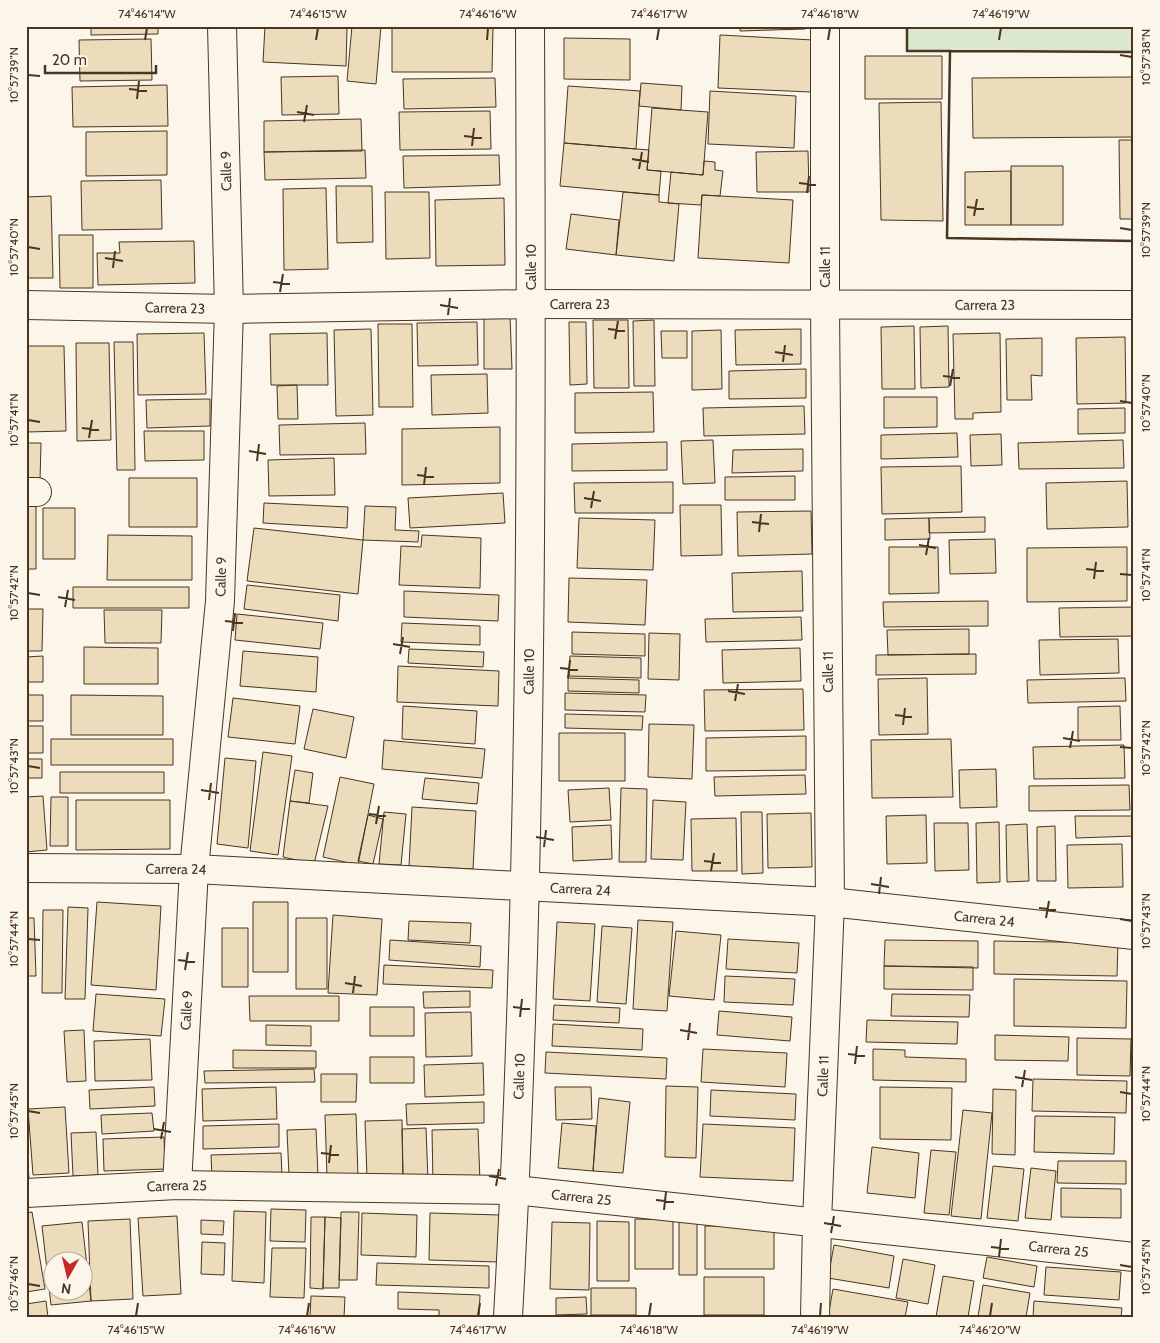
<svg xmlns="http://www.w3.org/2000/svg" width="1160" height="1343" font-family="Cabin,sans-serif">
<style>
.park{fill:#dce7d0;stroke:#887966}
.building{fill:#ecdcbc;stroke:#4a3520;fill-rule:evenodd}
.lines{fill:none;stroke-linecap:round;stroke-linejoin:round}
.street-casing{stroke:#4a3520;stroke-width:30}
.street{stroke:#fbf6e9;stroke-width:28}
.wall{stroke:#4a3520;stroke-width:2.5}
.ticks{fill:none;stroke:#4a3520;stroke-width:2}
.labels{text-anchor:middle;stroke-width:4;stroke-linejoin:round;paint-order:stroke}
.street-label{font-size:14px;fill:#4a3520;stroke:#fbf6e9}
.neatline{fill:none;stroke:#4a3520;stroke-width:2}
.ticks-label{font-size:12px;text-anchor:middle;fill:#4a3520}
</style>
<rect width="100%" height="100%" fill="#fbf6e9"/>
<!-- park -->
<path class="park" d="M907,26H1134V52L907,51Z"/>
<!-- building -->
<path class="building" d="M91,26H158V34L91,35Z
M265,26L347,28L346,66L263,62Z
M352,26H381L376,84L347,81Z
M740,26H805V29L740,31Z
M392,27H493L492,72H392Z
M720,35L813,40L811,92L718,88Z
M564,38L630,39V80L564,79Z
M151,39L152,80L80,81L79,40Z
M865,56H942V99H865Z
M338,76L339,114L282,115L281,77Z
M1134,77V137L973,138L972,78Z
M495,78L496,107L404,109L403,79Z
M641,83L682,86L681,110L639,106Z
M167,85L168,126L73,127L72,87Z
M568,86L640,91L636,149L564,143Z
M710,91L796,96L794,148L708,144Z
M941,102L943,221L881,220L879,103Z
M652,108L708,112L703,175L647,170Z
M490,111L491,149L400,150L399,112Z
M361,119L362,151L264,152V121Z
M167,131V175L86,176V132Z
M1119,140H1134V219H1120Z
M564,143L649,150L647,170L661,171L659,195L560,186Z
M365,150L366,178L265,180L264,152Z
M808,151L809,192H757L756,152Z
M499,155L500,185L404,188L403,156Z
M704,161L715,162V170L723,171L720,196L702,195L701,205L668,203L671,172L703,175Z
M1011,166H1063V225H1011Z
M1011,171V225H965V172Z
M161,180L162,229L82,230L81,181Z
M336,186H372L373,242L337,243Z
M326,188L328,269L284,270L283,189Z
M385,192H429L430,258L386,259Z
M623,192L659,195V202L679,204L674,261L616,255Z
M702,195L793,200L789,263L698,258Z
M51,196L53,278H28L27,197Z
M504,198L505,265L436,266L435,200Z
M571,214L619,220L616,255L566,249Z
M59,235H93V288H60Z
M194,241L195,283L98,285L97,253H120L119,242Z
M484,316H510L512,369H484Z
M593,320H628L629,388H594Z
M654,320L655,386H634L633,321Z
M477,322L478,365L418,366L417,323Z
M569,322H586L587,384L570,385Z
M378,324H412L413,407H379Z
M914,326L915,389H882L881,327Z
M948,326L949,387L921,388L920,327Z
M371,329L373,415L336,416L334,330Z
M801,329V364L736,365L735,330Z
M721,330L722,389L692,390V331Z
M661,331H687V358H662Z
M204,333L206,394L138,395L137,334Z
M327,333L328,385H271L270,334Z
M1000,333L1001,412L973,413V419H955L953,334Z
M1125,337L1126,403L1077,404L1076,338Z
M1042,338V376L1031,375L1032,400H1007L1006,339Z
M114,342H133L135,470H117Z
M76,343H109L111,440L77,441Z
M26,346H64L66,431L26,432Z
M806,369V398L729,399V371Z
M487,374L488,413L432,415L431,375Z
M297,385L298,419H278L277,386Z
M653,392L654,432L575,433V393Z
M884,397H937V427L884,428Z
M210,399V426L147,428L146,400Z
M804,406L805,434L704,436L703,408Z
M1125,408V433L1078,434V409Z
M365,423L366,454L280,455L279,425Z
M500,427V483L402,485V429Z
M144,431H204V460L145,461Z
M957,433L958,457L881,459V435Z
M1001,434L1002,465L971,466L970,435Z
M713,440L715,483L683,484L681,441Z
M1123,440L1124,468L1019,469L1018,443Z
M667,442V470L572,471V444Z
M26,443H41L40,481H26Z
M803,449V471L732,473L733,450Z
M334,458L335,495L269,496L268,460Z
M961,466L962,512L882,514L881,467Z
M795,476V500H725V477Z
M129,478H197V527H129Z
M1127,481L1128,527L1047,529L1046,483Z
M673,482V513H575L574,483Z
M503,493L505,523L410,528L408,498Z
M264,503L348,507L347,528L263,523Z
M36,505V569H26V506Z
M680,505H721L722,555L681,556Z
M365,506L396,507L395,530L419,531L418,542L363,540Z
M43,508H75V559H43Z
M811,511L812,554L738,556L737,512Z
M985,517V532L929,533V518Z
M579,518L655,520L653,570L577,568Z
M929,518L930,539L885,540V519Z
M254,528L363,540L358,594L247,581Z
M108,535L192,536V580H107Z
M422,535L481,538L480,588L399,585L401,546L421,547Z
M995,539L996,573L950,574L949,540Z
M889,547H938L939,593L889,594Z
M1127,547V601L1027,602V548Z
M802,571L803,611L733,612L732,573Z
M569,578L647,580L645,625L568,622Z
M247,585L340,595L338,621L244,609Z
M73,587H189V608H73Z
M404,591L499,595L498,621L404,617Z
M988,601V626L884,627L883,602Z
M1134,607V636L1060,637L1059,608Z
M26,609H43L42,651H26Z
M104,610H162L161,643H105Z
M237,614L323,623L320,649L235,640Z
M801,617L802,640L706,642L705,619Z
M402,623L480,626V645L401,642Z
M969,629V654L888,655L887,630Z
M572,632L645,634V656L572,654Z
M649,633L680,634L679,680L648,679Z
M1118,639L1119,673L1040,675L1039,640Z
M84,647L158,648V684H84Z
M800,648L801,681L723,683L722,650Z
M409,649L484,652L483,667L408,663Z
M243,651L318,657L316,692L240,686Z
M976,654V674L876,675V655Z
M43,656V682H26V657Z
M570,656L641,658V678L569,676Z
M398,666L499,671L498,706L397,702Z
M568,678L639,680V693L568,691Z
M927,678L928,734L879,735L878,679Z
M1125,678L1126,701L1028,703L1027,680Z
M803,689L804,730L705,731L704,690Z
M565,693L646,695L645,712L565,710Z
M26,695H43V721H26Z
M71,695L163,696V735H71Z
M233,698L300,706L295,744L228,737Z
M403,706L477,711L475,744L402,739Z
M1120,706L1121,740H1078V707Z
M313,709L354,717L346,758L304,749Z
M565,714L643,716L642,730L565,728Z
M649,724L694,725L692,779L648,777Z
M26,726H43V753H26Z
M559,733H625V781H559Z
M806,736V770L706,771V738Z
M51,739H173V765H51Z
M951,739L953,797L872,798L871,740Z
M384,740L485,749L482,778L382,769Z
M1124,745L1125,778L1034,779L1033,747Z
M263,752L292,756L278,855L250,851Z
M225,758L256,761L248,848L217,844Z
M26,759H42V778H26Z
M996,769L997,807L960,808L959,770Z
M295,770L313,773L309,803L290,801Z
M60,772H164V793H60Z
M805,775L806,794L715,796L714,777Z
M340,777L374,784L358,865L323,857Z
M425,778L479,783L477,804L422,799Z
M1129,785L1130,810L1029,811V786Z
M609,788L611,820L570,822L568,790Z
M621,788L647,789L646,862H619Z
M43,796L47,850L26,852V797Z
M51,797H68V846H50Z
M76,800H170V849L76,850Z
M653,800L686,802L683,860L651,859Z
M290,801L328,806L314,864L283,857Z
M412,807L476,811L473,869L409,866Z
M384,812L406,814L401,865L379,864Z
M741,812H762L763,873L742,874Z
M811,813L812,867L768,868L767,814Z
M368,815L383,819L373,864L358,861Z
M926,815L927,863L887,864L886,816Z
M1075,816H1133L1134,836L1076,838Z
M736,818L737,871H692L691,819Z
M999,822L1000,882L977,883L976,823Z
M934,823H968L969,870L935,871Z
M1027,824L1029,881L1007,882L1006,825Z
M611,825L612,859L573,861L572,827Z
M1055,826L1056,881H1037V827Z
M1122,844L1123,887L1068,888L1067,845Z
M97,902L161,906L156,990L91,985Z
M253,902H288V972H253Z
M68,907L88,908L85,999H65Z
M43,910H63L62,993H42Z
M333,915L382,919L377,995L328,993Z
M26,918H34L36,976H26Z
M296,918H327V989H296Z
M638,920L673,922L667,1011L633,1009Z
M409,921L471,923L470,943L408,940Z
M557,922L595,924L590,1001L553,999Z
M602,926L632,928L626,1004L597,1002Z
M222,928H248V987H222Z
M676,931L721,935L714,1000L669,996Z
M728,939L799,943L797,973L726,969Z
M390,940L481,946L480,967L389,960Z
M885,940L978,941V968L884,966Z
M994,941L1118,943L1117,976L994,974Z
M384,965L493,970L492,988L383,984Z
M884,966L973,967V990L884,989Z
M725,976L795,979L793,1005L724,1002Z
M1014,979L1127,981L1126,1028L1014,1026Z
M470,991V1007L424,1008L423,992Z
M96,994L165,999L161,1036L93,1031Z
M892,994L970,995L969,1017L891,1016Z
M249,996H339V1021H250Z
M554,1005L620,1008L619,1023L553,1020Z
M370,1007H414V1036H370Z
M719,1011L792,1017L790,1041L717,1035Z
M471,1012L472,1056L426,1057L425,1013Z
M867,1020L958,1022L957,1044L866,1042Z
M553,1024L643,1029L642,1050L552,1046Z
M266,1025L311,1026V1046L266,1045Z
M84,1030L86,1081L67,1082L64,1031Z
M995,1035L1069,1037L1068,1061L995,1060Z
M1077,1038L1131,1039L1130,1076L1077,1075Z
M150,1039L152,1080L95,1081L94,1041Z
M703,1049L787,1053L785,1087L701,1082Z
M873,1049L905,1050V1057L966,1059V1082L873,1080Z
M233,1050L316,1051V1068H233Z
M546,1052L667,1058L666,1079L545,1073Z
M370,1057H414V1083H370Z
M483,1063L484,1095L425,1097L424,1065Z
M314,1069L315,1082L205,1083L204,1071Z
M321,1074H357L356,1102H321Z
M1033,1079L1127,1081L1126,1113L1032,1111Z
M666,1086L698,1087L696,1158L665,1157Z
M154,1087L155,1106L90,1109L89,1090Z
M276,1087L277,1119L203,1121L202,1089Z
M555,1087H591L592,1119L556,1120Z
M880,1087L952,1088L951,1140L880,1139Z
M993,1089L1016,1090L1015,1155L992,1154Z
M711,1090L796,1094L795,1120L710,1116Z
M599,1098L630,1102L623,1173L593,1171Z
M484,1102V1123L407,1125L406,1104Z
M65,1107L69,1173L33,1175L28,1109Z
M963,1110L992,1113L981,1219L951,1216Z
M152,1113L154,1131L102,1134L101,1115Z
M356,1114L358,1177H327L325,1115Z
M1035,1116L1115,1117L1114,1154L1034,1152Z
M402,1120L403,1176L367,1177L365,1121Z
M562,1123L596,1126L593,1171L558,1168Z
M279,1124V1147L203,1149V1126Z
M703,1124L795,1128L793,1181L700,1177Z
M426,1128L428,1181L403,1182L402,1129Z
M316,1129L318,1175L289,1176L287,1130Z
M478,1129L480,1182L433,1184L432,1130Z
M96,1132L98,1175L73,1176L71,1133Z
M26,1135L29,1179H26Z
M164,1137L165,1169L104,1171L103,1139Z
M872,1147L919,1153L915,1198L867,1193Z
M931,1150L956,1152L949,1215L924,1213Z
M281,1153L282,1175L212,1177L211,1155Z
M1058,1161H1126V1184L1057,1183Z
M993,1166L1024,1169L1018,1221L987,1218Z
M1031,1168L1056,1171L1051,1220L1025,1218Z
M1061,1188L1121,1189V1218L1061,1217Z
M271,1209L306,1210L305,1242L270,1241Z
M234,1211L266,1212L264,1283L232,1281Z
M32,1212L45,1289L26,1292V1213Z
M341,1212H359L357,1280H339Z
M362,1213L417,1215L416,1257L361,1255Z
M430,1213L500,1215L499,1262L429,1260Z
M177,1216L181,1294L143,1296L138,1218Z
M311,1217H325L323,1289L310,1288Z
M325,1217L341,1218L339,1288H323Z
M679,1217H697V1275H679Z
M130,1219L133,1299L91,1301L88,1221Z
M635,1219L673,1220V1269H635Z
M201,1220L224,1221L223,1235L201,1234Z
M597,1221L629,1222V1281H597Z
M82,1222L91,1301L51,1305L42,1226ZM52,1260H82V1290H52Z
M552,1222L590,1223L589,1290L550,1289Z
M705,1226H774V1269H705Z
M202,1242L225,1243L224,1275L201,1274Z
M834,1245L894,1256L889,1288L828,1278Z
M272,1248H306L304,1298L270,1297Z
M987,1257L1037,1266L1034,1287L983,1278Z
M903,1259L935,1265L928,1304L896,1298Z
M377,1263L489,1266V1288L376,1285Z
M1046,1267L1121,1272L1119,1300L1044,1295Z
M943,1276L974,1281L968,1317H936Z
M704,1277H764V1315H704Z
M983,1285L1030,1293L1026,1317H978Z
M591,1288H636V1315H591Z
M833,1289L908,1302L905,1317H828Z
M398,1292L480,1295L479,1317H439V1310L398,1309Z
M311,1296L345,1297L344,1317H310Z
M586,1297L587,1314L556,1315V1298Z
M46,1301L48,1317H26V1304Z
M1034,1301L1122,1308L1121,1317H1033Z"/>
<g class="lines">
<!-- street casing -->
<g class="street-casing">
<g id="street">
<path id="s1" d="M26,305L229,309L531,304L1134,305"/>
<path d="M26,492H37"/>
<path id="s2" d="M26,868L194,869L830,902L1134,935"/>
<path id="s3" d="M177,1185L194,869L220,601L229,309L222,26"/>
<path id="s4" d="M26,1193L177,1185L515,1190L1134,1257"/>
<path id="s5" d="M508,1317C532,887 532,456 530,26"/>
<path id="s6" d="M815,1317L817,1222L830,902L825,305V26"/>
</g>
</g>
<!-- street -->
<use href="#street" class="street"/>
<!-- wall -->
<path class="wall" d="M907,26V51H951
M1134,52L950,51L947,238L1134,241"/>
</g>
<!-- ticks -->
<path class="ticks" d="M145,40L147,28M316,40L318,28M487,40L488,28M657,40L659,28M828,40L830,28M999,40L1001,28M1120,55L1132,57M28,75L40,76M129,89L147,91M137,99L139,81M297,112L314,115M304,122L307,105M464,136L482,138M472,146L474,128M632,159L649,162M639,169L642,152M799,183L816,185M807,193L809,176M967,207L984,209M974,216L977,199M1120,228L1132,230M28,247L40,249M105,258L123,261M113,268L115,251M273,282L290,284M280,292L283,274M440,305L458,308M448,315L450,298M608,329L625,331M615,339L618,321M775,352L793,355M783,362L785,345M943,376L960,378M950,386L953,369M1120,401L1132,403M28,420L40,422M82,428L99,430M89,438L92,420M249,451L266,454M257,461L259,444M417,475L434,477M424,485L426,467M584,498L601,501M591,508L594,491M752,522L769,524M759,532L761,514M919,545L936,548M926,555L929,538M1086,569L1104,571M1120,574L1132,575M1094,579L1096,562M28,593L40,595M58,597L75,600M65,607L68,590M225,621L243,623M233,631L235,613M393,644L410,647M400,654L403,637M560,668L578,670M568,678L570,660M728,691L745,694M735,701L738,684M895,715L912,717M903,725L905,708M1063,738L1080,741M1120,747L1132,748M1070,748L1073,731M28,766L40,768M201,790L219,793M209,800L211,783M369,814L386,816M376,824L379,806M536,837L554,840M544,847L546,830M704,861L721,863M711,871L714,853M871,884L889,887M879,894L881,877M1039,908L1056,910M1046,918L1049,901M1120,919L1132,921M28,939L40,940M178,960L195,962M185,970L188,952M345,983L362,986M353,993L355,976M513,1007L530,1009M520,1017L522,999M680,1030L697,1033M688,1040L690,1023M848,1054L865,1056M855,1064L857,1046M1015,1077L1032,1080M1022,1087L1025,1070M1120,1092L1132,1094M28,1111L40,1113M154,1129L171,1132M161,1139L164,1122M321,1153L339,1155M329,1163L331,1145M489,1176L506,1179M496,1186L499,1169M656,1200L674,1202M664,1210L666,1192M824,1223L841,1226M831,1233L834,1216M991,1247L1009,1249M999,1257L1001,1239M1120,1265L1132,1267M28,1284L40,1286M136,1316L138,1303M307,1316L309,1303M478,1316L480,1303M649,1316L651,1303M820,1316L821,1303M990,1316L992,1303"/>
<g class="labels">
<!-- street labels -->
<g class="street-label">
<text transform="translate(226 171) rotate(-91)" y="5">Calle 9</text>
<text transform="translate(531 267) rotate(-90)" y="5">Calle 10</text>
<text transform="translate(825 267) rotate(-90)" y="5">Calle 11</text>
<text dy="5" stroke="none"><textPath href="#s1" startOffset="554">Carrera 23</textPath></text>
<text dy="5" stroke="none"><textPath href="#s1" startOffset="959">Carrera 23</textPath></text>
<text dy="5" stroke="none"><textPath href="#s1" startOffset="149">Carrera 23</textPath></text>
<text dy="5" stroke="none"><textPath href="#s3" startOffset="610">Calle 9</textPath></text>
<text dy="5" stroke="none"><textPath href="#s5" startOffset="646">Calle 10</textPath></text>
<text transform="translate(828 672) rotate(-90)" y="5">Calle 11</text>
<text dy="5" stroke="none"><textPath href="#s2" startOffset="150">Carrera 24</textPath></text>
<text dy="5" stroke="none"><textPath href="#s2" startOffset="555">Carrera 24</textPath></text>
<text dy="5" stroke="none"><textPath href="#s2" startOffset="960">Carrera 24</textPath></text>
<text dy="5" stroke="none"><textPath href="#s3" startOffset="175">Calle 9</textPath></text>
<text dy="5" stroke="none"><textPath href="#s6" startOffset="241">Calle 11</textPath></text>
<text dy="5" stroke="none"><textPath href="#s5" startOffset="241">Calle 10</textPath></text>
<text dy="5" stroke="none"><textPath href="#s4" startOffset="151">Carrera 25</textPath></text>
<text dy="5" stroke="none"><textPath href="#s4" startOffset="556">Carrera 25</textPath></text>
<text dy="5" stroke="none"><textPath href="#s4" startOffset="1036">Carrera 25</textPath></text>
</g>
</g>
<!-- border -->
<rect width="1160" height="1343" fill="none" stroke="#fbf6e9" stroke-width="55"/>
<!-- north arrow -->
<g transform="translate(68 1276) rotate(188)"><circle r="24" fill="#fbf6e9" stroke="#b4a999"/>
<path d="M0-4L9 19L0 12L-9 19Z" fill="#c62828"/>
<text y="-8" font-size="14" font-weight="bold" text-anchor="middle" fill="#4a3520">N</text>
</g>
<!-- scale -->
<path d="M45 65v8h111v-8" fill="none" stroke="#4a3520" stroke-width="2.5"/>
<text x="52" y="65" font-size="15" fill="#4a3520" stroke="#fbf6e9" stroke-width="4" paint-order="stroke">20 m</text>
<rect x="28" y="28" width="1104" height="1288" class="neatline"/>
<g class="ticks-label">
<text x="147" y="18">74°46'14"W</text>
<text x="318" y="18">74°46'15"W</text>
<text x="488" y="18">74°46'16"W</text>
<text x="659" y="18">74°46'17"W</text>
<text x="830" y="18">74°46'18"W</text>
<text x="1001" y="18">74°46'19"W</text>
<text transform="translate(1146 57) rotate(-90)" y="4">10°57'38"N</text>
<text transform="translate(14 75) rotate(-90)" y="4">10°57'39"N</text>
<text transform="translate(1146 230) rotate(-90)" y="4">10°57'39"N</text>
<text transform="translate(14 247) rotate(-90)" y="4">10°57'40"N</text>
<text transform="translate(1146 403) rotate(-90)" y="4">10°57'40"N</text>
<text transform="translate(14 420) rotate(-90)" y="4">10°57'41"N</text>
<text transform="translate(1146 575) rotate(-90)" y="4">10°57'41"N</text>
<text transform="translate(14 593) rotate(-90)" y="4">10°57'42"N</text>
<text transform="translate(1146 748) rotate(-90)" y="4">10°57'42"N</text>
<text transform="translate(14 766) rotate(-90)" y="4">10°57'43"N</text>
<text transform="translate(1146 921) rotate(-90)" y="4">10°57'43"N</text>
<text transform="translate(14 939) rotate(-90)" y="4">10°57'44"N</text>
<text transform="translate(1146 1094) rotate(-90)" y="4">10°57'44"N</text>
<text transform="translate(14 1111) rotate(-90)" y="4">10°57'45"N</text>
<text transform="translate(1146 1267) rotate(-90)" y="4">10°57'45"N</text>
<text transform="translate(14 1284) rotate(-90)" y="4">10°57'46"N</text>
<text x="136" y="1334">74°46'15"W</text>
<text x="307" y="1334">74°46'16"W</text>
<text x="478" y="1334">74°46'17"W</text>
<text x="649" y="1334">74°46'18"W</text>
<text x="820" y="1334">74°46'19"W</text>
<text x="990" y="1334">74°46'20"W</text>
</g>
</svg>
